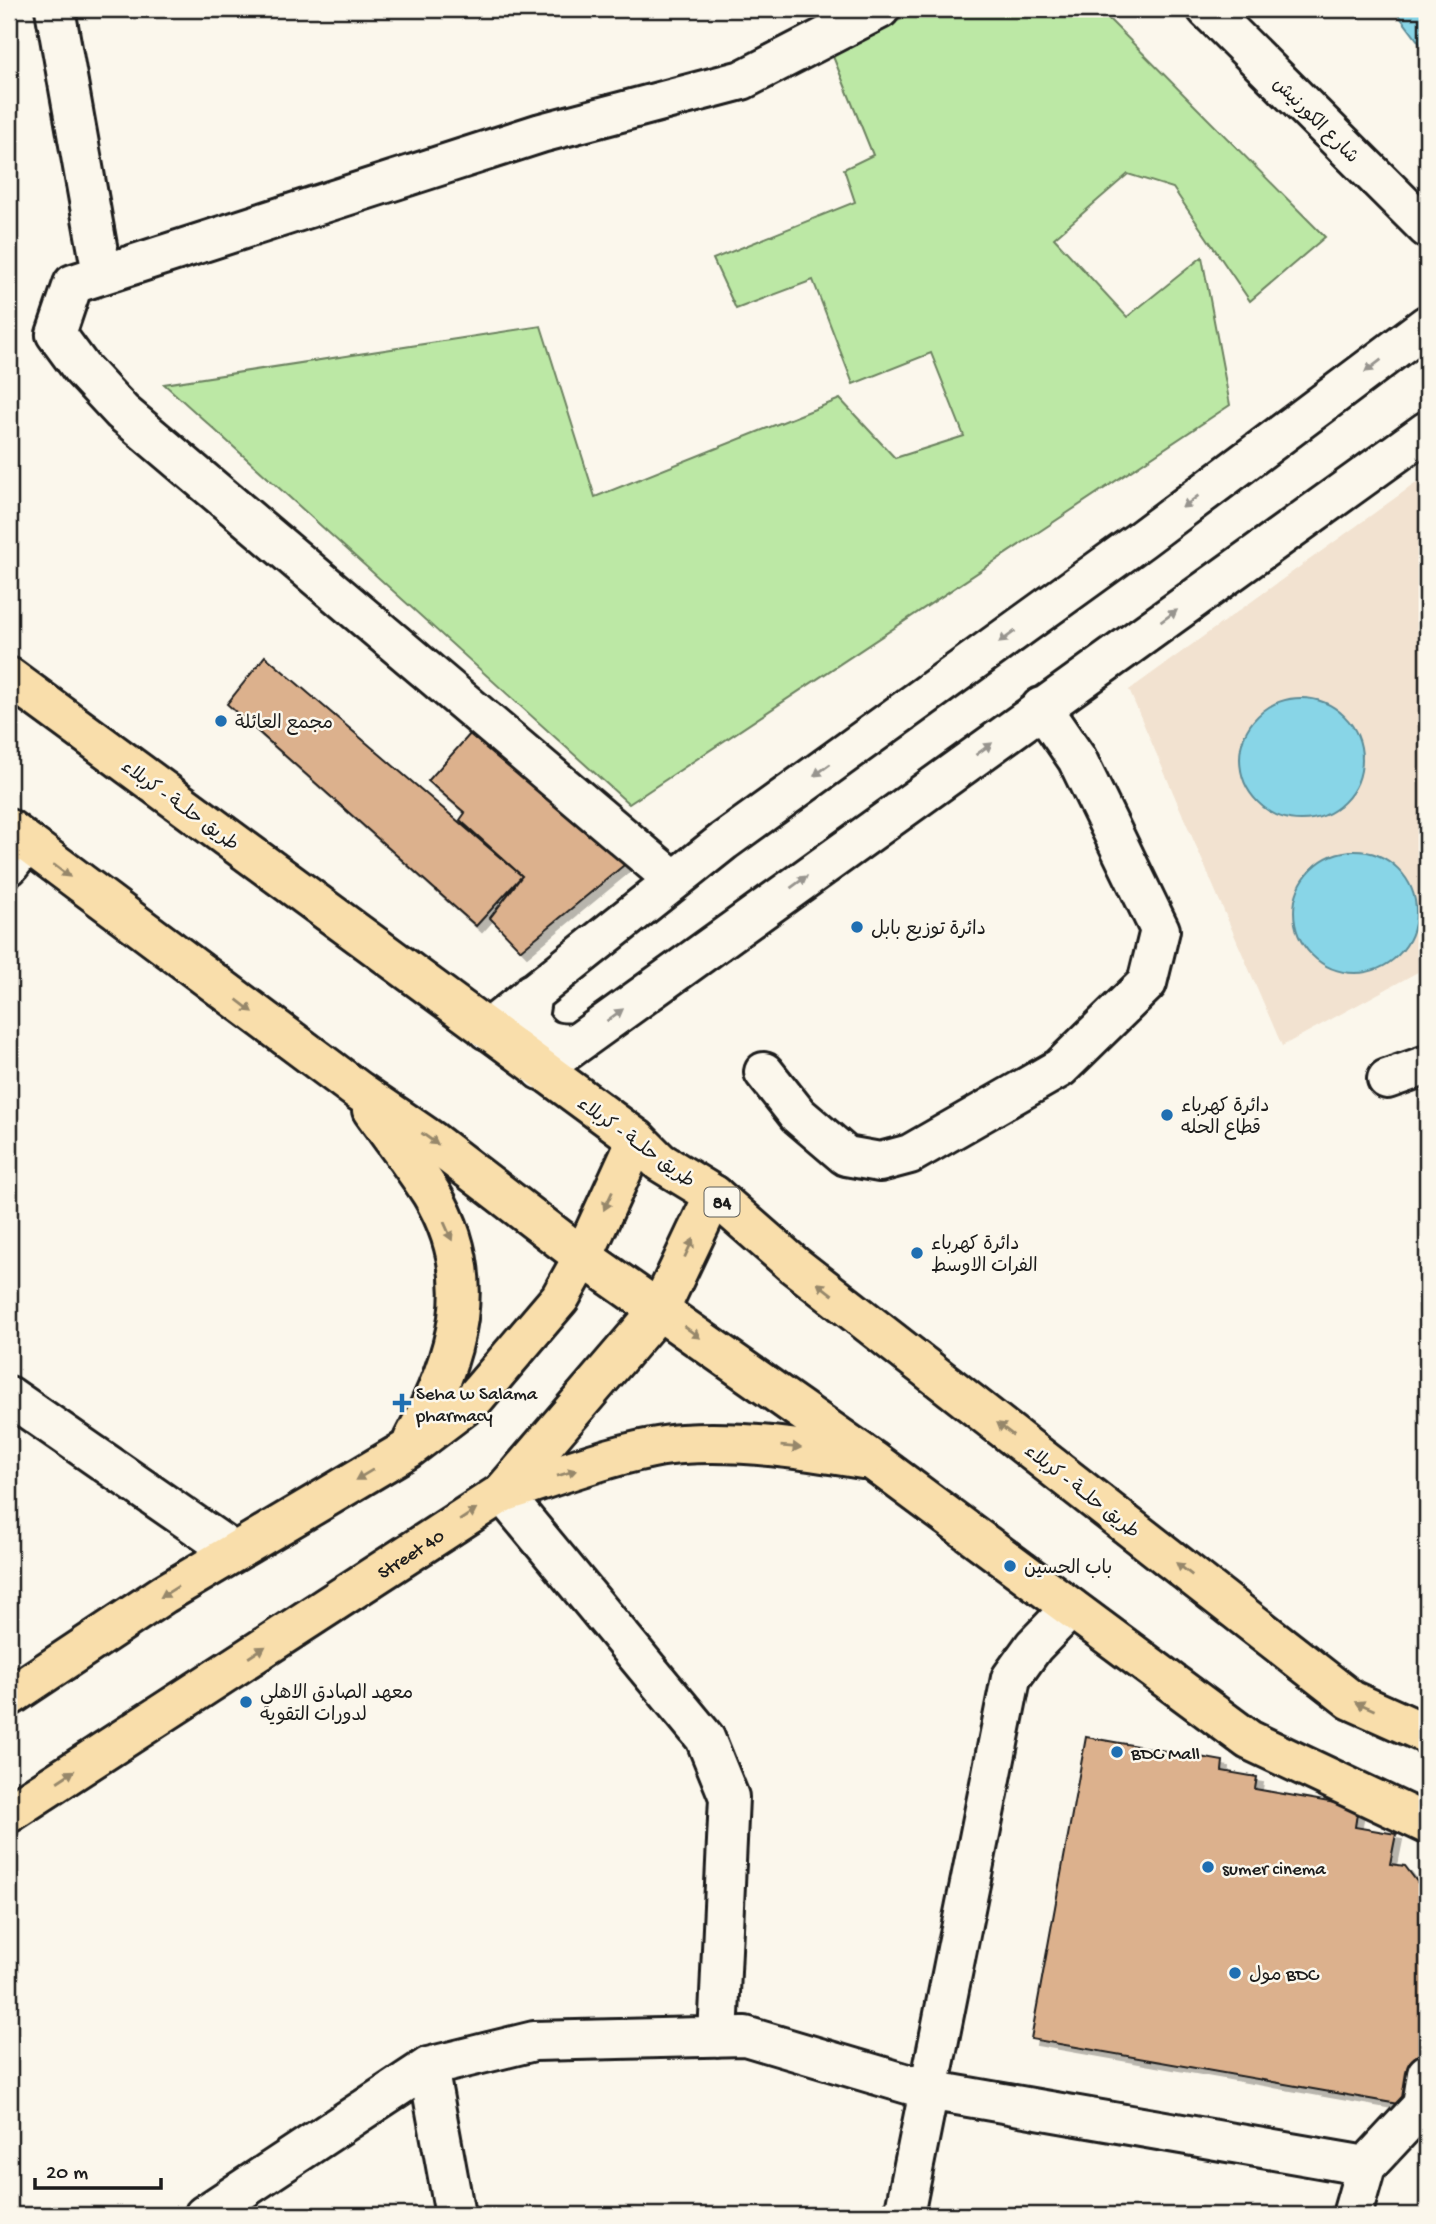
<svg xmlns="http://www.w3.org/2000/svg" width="1436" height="2224" font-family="'Gochi Hand','Playpen Sans Arabic',sans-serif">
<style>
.built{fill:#f2e2d0}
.green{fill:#bce8a5;stroke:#6c8260;stroke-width:2}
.water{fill:#88d5e7;stroke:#5d8b96;stroke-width:2}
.building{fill:#dcb18d;stroke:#1c1c1c;stroke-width:2;filter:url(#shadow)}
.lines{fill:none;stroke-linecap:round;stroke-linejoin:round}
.minor-casing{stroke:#1c1c1c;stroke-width:44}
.major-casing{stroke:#1c1c1c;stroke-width:44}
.minor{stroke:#fbf7ec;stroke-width:38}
.major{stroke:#f9deab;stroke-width:38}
.oneway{fill:#97948e}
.oneway2{fill:#96876b}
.poi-dot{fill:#1f6fb2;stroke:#fbf7ec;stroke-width:2.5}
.labels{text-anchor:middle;stroke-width:5;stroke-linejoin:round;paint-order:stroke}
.shield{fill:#fbf7ec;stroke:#5f5e5a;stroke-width:2}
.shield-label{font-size:18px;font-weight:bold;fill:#1c1c1c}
.street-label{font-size:19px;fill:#1c1c1c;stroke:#fbf7ec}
.poi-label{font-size:19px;fill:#1c1c1c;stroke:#fbf7ec;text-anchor:start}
</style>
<defs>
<filter id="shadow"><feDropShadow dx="6" dy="6" stdDeviation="0" flood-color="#0004"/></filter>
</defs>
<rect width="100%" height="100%" fill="#fbf7ec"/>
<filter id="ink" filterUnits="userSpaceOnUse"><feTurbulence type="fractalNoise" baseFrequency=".0143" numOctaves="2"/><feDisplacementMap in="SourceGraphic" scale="14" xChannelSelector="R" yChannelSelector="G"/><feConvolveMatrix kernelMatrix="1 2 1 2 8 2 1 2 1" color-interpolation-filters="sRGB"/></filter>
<g filter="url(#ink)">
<!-- built -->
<path class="built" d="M1427,475V967L1282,1046L1129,690Z"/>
<!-- green -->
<path class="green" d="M926,9H1099L1325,237L1250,301L1173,188L1128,174L1054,238L1127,317L1202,257L1230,405L629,804L164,384L541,326L595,497L840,399L895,458L964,436L931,353L853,384L813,280L736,309L713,259L855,202L844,169L873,155L830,49Z"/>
<!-- water -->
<path class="water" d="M1394,9H1427V53Z
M1240 759a61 61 0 1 1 122 0a61 61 0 1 1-122 0Z
M1294 912a61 61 0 1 1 122 0a61 61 0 1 1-122 0Z"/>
<!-- building -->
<path class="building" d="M265,656L522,876L476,926L227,704Z
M480,723L629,861L521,950L490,918L522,876L460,820L465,813L428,781Z
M1086,1737L1223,1761L1222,1771L1257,1777L1255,1789L1358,1807L1355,1827L1396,1834L1390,1864L1405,1866L1421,1887L1427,1910V2037L1415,2107L1031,2039Z"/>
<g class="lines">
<!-- minor casing -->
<g class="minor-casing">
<path id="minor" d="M55,9L102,274
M1207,9L1427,228
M9,866L27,843
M674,880L122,412L81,368L56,334L73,284L541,133L742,80L880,9
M532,993L528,1018C539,1041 553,1045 577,1043
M487,1030L724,841L1142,539L1427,325
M540,1070L1427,431
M764,1072L798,1115L846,1156L880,1162L910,1154L1060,1068L1147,983L1160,930L1077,759L1041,707
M1387,1079L1427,1065
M9,1396L234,1552
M502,1493L705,1738L729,1797L718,2037
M428,2067L455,2215
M204,2215L428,2067L534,2041L745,2036L928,2090L1366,2166
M904,2215L1011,1678L1034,1646L1071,1608
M1352,2215L1366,2166L1422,2106L1427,2074"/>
</g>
<!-- major casing -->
<g class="major-casing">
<g id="major">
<path d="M9,677L637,1139L660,1162L714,1195L794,1265L1351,1700L1427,1734"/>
<path d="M9,829L359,1091L432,1141L583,1257L872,1460L1249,1740L1427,1824"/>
<path d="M372,1110C392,1138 413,1165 431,1193C483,1279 457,1358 413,1440"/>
<path d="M502,1493C554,1477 630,1447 682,1444C744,1440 802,1449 863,1459"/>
<path d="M9,1697L164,1594L408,1449L474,1399L560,1298L583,1257L637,1139"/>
<path id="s1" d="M9,1813L502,1493L660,1309L714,1195"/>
</g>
</g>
<!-- minor -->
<use href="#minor" class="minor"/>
<!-- major -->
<use href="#major" class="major"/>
</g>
<!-- one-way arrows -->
<defs><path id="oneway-solid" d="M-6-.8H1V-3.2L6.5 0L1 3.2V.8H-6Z" transform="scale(1.75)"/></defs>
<g class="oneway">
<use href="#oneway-solid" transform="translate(1373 366) rotate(143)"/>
<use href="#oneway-solid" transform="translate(1190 502) rotate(143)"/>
<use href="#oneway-solid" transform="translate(1169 616) rotate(-36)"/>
<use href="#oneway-solid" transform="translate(1007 637) rotate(144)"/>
<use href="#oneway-solid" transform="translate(984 749) rotate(-36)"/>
<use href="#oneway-solid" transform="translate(822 770) rotate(144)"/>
<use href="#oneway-solid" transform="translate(799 882) rotate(-36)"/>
<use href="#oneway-solid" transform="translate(615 1015) rotate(-36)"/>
</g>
<g class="oneway2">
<use href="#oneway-solid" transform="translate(62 871) rotate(37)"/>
<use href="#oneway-solid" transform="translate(245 1006) rotate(37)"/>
<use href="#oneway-solid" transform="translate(430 1139) rotate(35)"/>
<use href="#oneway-solid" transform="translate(608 1201) rotate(115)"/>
<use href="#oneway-solid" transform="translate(448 1231) rotate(66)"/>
<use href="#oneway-solid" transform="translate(689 1248) rotate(-65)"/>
<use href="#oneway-solid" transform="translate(825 1289) rotate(-142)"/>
<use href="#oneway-solid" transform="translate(692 1332) rotate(36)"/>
<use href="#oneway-solid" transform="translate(1005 1429) rotate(-142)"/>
<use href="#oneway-solid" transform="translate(791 1447) rotate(5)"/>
<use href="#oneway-solid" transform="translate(567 1473) rotate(-17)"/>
<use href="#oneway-solid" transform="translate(364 1475) rotate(149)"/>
<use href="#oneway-solid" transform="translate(468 1515) rotate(-33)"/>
<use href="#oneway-solid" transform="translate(1184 1569) rotate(-142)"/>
<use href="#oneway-solid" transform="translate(169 1592) rotate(148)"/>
<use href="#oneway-solid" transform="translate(257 1652) rotate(-33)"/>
<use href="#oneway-solid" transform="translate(1365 1706) rotate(-156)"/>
<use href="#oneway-solid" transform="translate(66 1776) rotate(-33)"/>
</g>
</g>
<!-- markers -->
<g class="poi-dot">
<circle cx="221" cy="721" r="7"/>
<circle cx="857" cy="927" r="7"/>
<circle cx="1167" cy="1115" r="7"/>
<circle cx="917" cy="1253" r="7"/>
<path d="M398.5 1392.5h7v7h7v7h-7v7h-7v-7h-7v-7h7z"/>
<circle cx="1010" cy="1566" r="7"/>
<circle cx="246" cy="1702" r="7"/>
<circle cx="1117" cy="1752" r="7"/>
<circle cx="1208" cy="1867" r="7"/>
<circle cx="1235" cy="1973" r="7"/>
</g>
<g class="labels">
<!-- shield labels -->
<rect class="shield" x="704.5" y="1187.5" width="35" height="29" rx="5"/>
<g class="shield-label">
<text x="722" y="1208">84</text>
</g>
<!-- street labels -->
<g class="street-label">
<text transform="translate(1317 119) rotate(45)" y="7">شارع الكورنيش</text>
<text transform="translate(181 804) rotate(36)" y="7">طريق حلــة - كربلاء</text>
<text transform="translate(637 1141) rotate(36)" y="7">طريق حلــة - كربلاء</text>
<text transform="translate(1083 1490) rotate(38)" y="7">طريق حلــة - كربلاء</text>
<text dy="7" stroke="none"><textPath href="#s1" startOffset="478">Street 40</textPath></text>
</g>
<!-- poi labels -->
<g class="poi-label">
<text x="235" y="728">مجمع العائلة</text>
<text x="871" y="934">دائرة توزيع بابل</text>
<text x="1181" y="1111">دائرة كهرباء<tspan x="1181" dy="22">قطاع الحله</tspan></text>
<text x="931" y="1249">دائرة كهرباء<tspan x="931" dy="22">الفرات الاوسط</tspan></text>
<text x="416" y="1399">Seha w Salama<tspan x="416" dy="22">pharmacy</tspan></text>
<text x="1024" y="1573">باب الحسين</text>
<text x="260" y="1698">معهد الصادق الاهلي<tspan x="260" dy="22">لدورات التقويه</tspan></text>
<text x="1131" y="1759">BDC Mall</text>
<text x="1222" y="1874">sumer cinema</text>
<text x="1249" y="1980">مول BDC</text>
</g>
</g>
<!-- margin -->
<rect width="1436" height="2224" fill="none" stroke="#fbf7ec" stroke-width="35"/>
<rect x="18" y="18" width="1401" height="2189" fill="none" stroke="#1c1c1c" stroke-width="2.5" filter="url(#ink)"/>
<!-- scale -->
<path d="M35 2178v10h126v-10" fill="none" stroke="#1c1c1c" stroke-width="3.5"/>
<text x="46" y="2178" font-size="21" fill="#1c1c1c" stroke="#fbf7ec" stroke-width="5" paint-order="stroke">20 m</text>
</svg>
